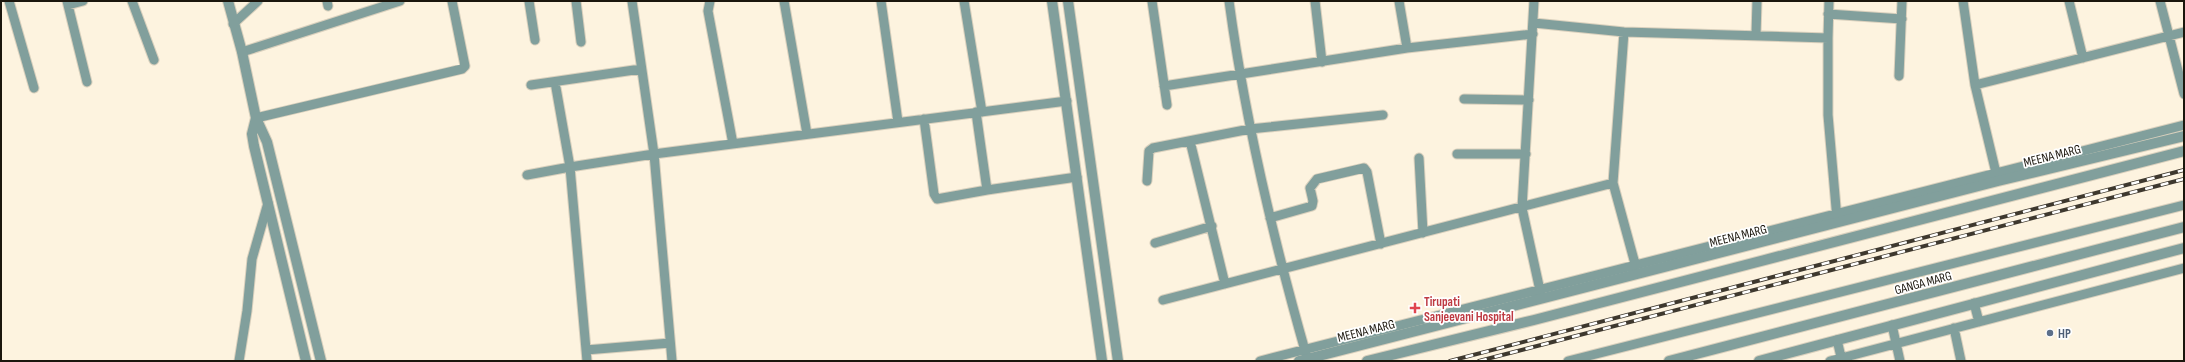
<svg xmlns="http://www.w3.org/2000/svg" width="2185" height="362" font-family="'Sofia Sans Condensed',sans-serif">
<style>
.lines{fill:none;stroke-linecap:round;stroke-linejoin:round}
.minor-casing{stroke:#d9d0bd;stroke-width:11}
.tertiary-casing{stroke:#d9d0bd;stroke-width:12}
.minor{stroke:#819f9c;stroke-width:9}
.tertiary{stroke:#819f9c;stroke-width:10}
.rail-casing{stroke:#3e382e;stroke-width:4}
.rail{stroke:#fff;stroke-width:2.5;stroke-dasharray:8;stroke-linecap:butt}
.health-dot{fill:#e0444e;stroke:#fff;stroke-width:1.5}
.service-dot{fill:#5c6f8a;stroke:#fff;stroke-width:1.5}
.labels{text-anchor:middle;stroke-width:3.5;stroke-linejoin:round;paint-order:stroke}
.street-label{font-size:13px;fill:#1b160d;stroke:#fff}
.health-label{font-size:13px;font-weight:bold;fill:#be3a42;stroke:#fff;text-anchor:start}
.service-label{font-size:13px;font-weight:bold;fill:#4e5e75;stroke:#fff;text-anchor:start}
</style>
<rect width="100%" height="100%" fill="#fdf3df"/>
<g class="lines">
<!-- minor casing -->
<g class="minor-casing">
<path id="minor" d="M9,1L34,88
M67,1L87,82
M132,1L154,60
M327,1L328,6
M529,1L535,40
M576,1L581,42
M710,1L708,11L733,144
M784,1L807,134
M881,1L898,122
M964,1L982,112
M1152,1L1167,105
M1229,1C1245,120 1273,238 1306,354
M1315,1L1322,62
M1534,1L1522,208L1541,295
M1963,1L1975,85L2184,32
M2069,1L2083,58
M2160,1L2184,94
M68,5L83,1
M1828,14L1902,19
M1534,23L1624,32L1828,38L1829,1
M233,24L258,1
M1624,32L1613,183L1637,271
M1756,35L1757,1
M1828,38V115L1837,219
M1407,48L1533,34
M242,52L400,1
M1899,76L1902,1
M555,82L570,167L654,154L632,1
M531,85L641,69
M1975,85L1997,177
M1164,86L1407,48L1399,1
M1464,99L1529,100
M976,112L987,190L1077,177
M256,118L462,69L465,66L452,1
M924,119L934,194L937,199L987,190
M1190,141L1225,284
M1457,154H1526
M1419,158L1423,233
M527,175L570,167L587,361
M1147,181L1149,151L1153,148L1250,129L1383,115
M1270,218L1312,206L1313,201L1310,188L1317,179L1364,168L1367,172L1381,244
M1155,243L1212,226
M1163,300L1613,183
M1974,303L1979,322
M1892,325L1900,361
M1954,328L1961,361
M1837,340L1842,361
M586,350L670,343
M239,361L247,311L252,259L268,203
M672,361L654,154L1067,101
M1260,361L2184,125
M1568,361L2184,205
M1830,361L2184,268"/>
</g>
<!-- tertiary casing -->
<g class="tertiary-casing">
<path id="tertiary" d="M228,1L242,52L256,118L267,142L321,361
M1052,1L1102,361
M1068,1L1118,361
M256,118L252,134L254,146L306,361
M1299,361L1998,181L2184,136
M1367,361L1534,320L2184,151
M1669,361L2184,227
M1759,361L2184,248"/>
</g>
<!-- minor -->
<use href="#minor" class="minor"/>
<!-- tertiary -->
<use href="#tertiary" class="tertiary"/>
<!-- rail casing -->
<g class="rail-casing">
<path id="rail" d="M1450,361L2184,170
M1479,361L2184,179"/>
</g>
<!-- rail -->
<use href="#rail" class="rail"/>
</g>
<!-- markers -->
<path class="health-dot" d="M1413 302h4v4h4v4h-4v4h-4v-4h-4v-4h4z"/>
<circle class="service-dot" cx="2050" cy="333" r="4"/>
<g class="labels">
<!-- street labels -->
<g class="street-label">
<text transform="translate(2052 155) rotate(-14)" y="5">MEENA MARG</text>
<text transform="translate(1738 235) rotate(-14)" y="5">MEENA MARG</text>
<text transform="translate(1923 282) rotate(-15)" y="5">GANGA MARG</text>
<text transform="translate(1366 330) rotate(-14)" y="5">MEENA MARG</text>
</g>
<!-- health labels -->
<g class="health-label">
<text x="1424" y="306">Tirupati<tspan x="1424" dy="15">Sanjeevani Hospital</tspan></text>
</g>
<!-- service labels -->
<g class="service-label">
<text x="2058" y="338">HP</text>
</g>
</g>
<!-- border -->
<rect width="2185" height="362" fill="none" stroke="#1b160d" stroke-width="4"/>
</svg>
